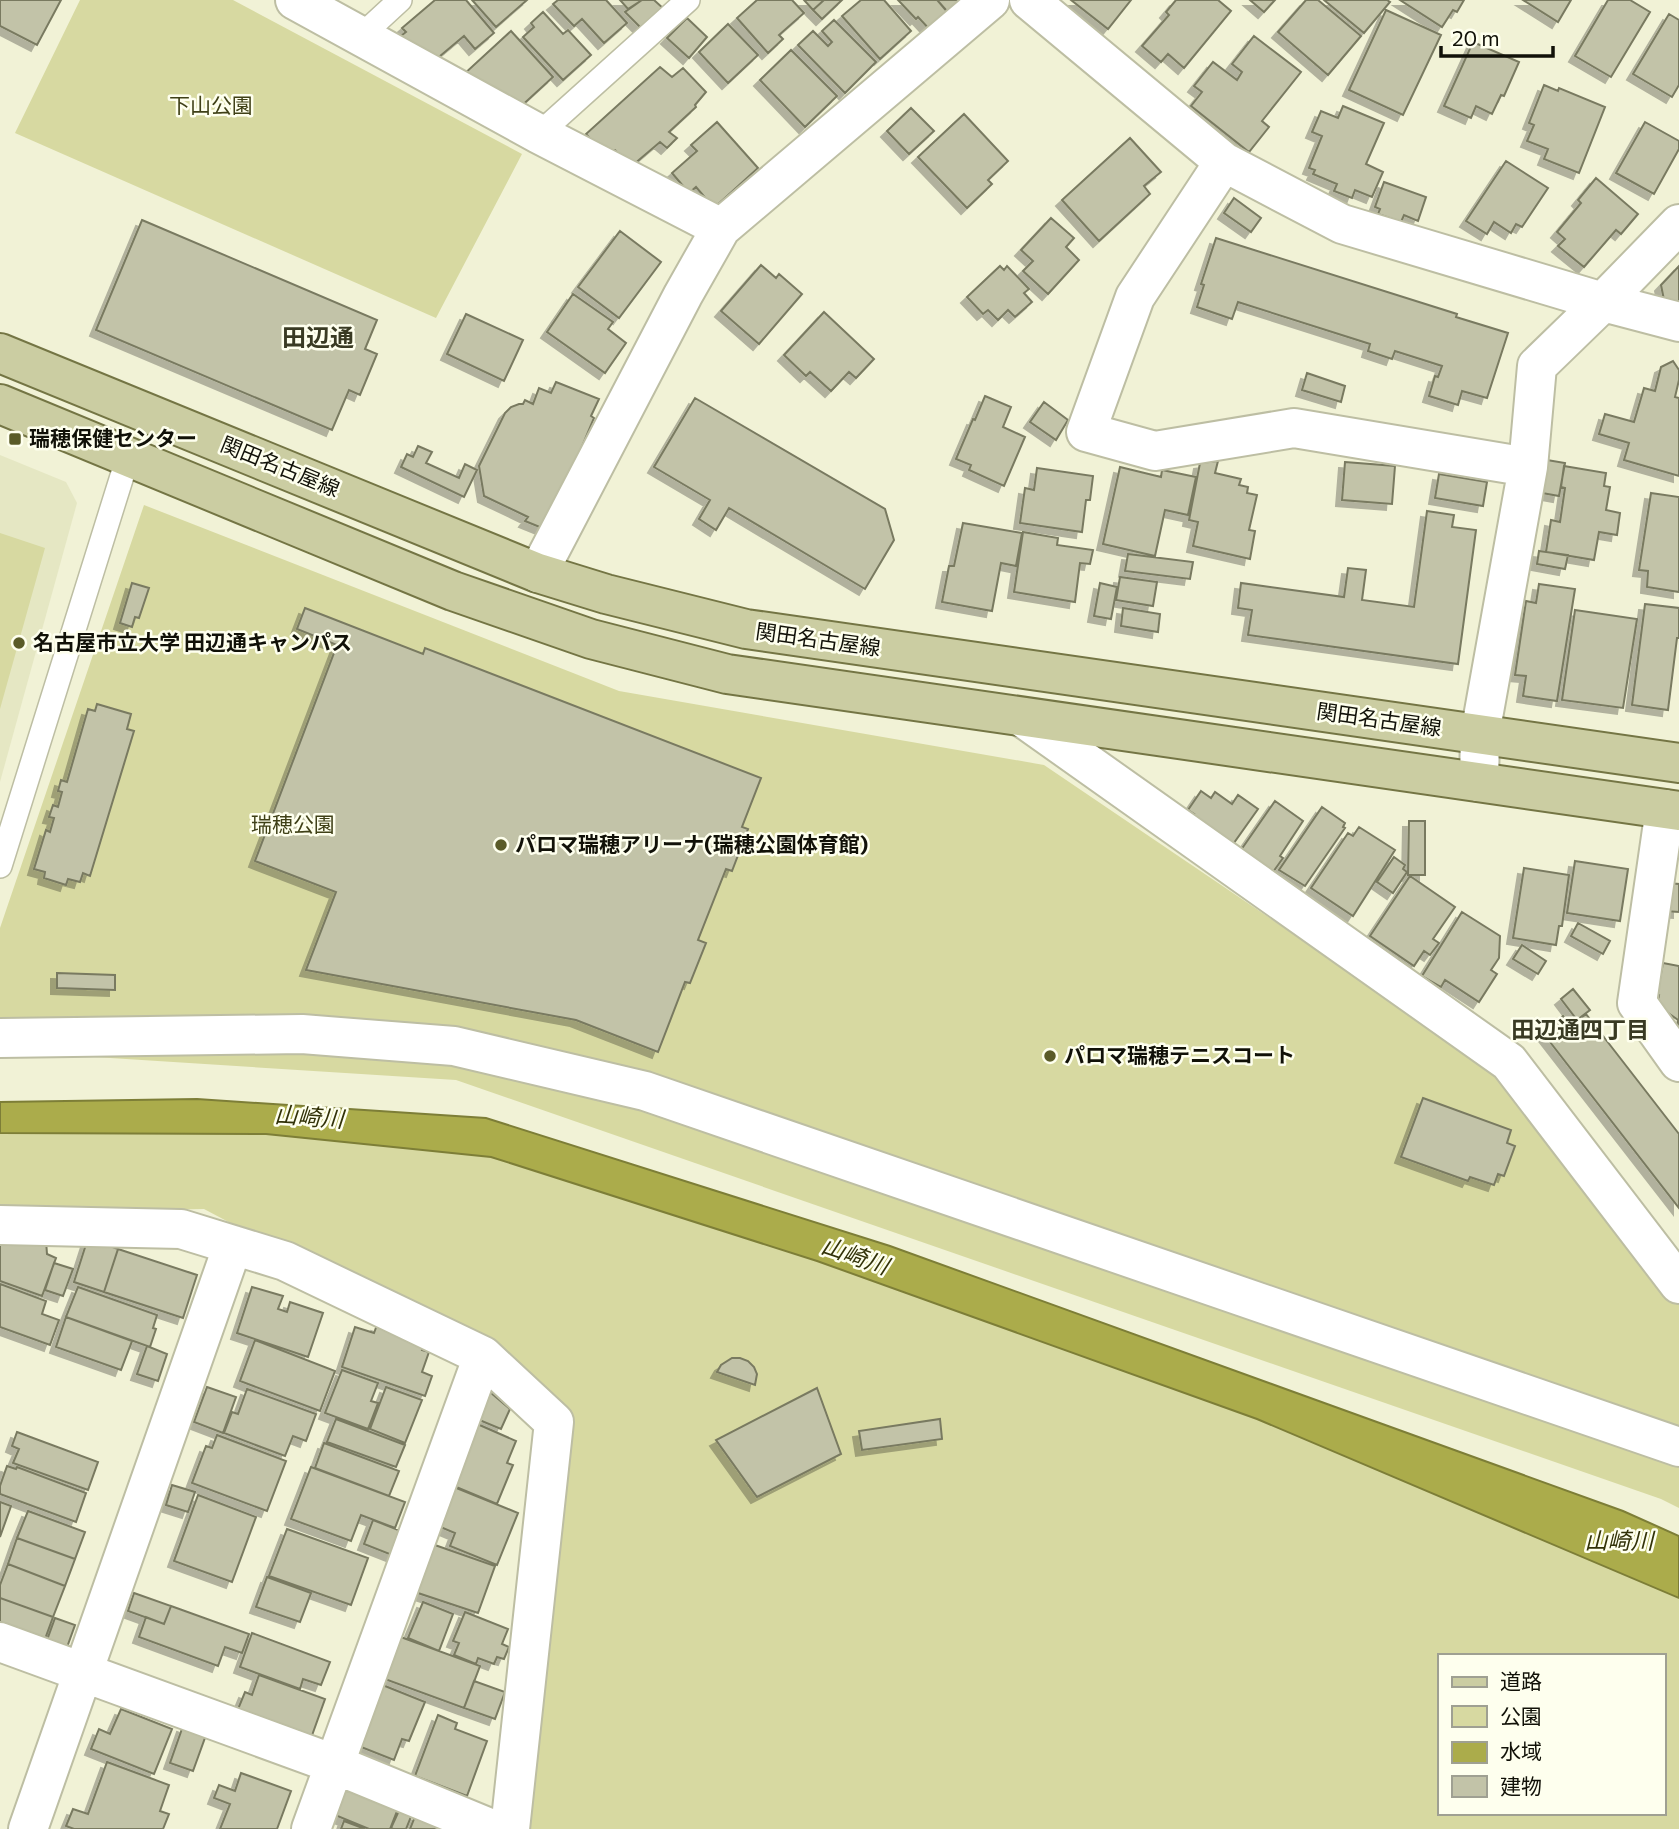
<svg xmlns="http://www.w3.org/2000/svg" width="1679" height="1829" font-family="Commissioner,'Noto Sans JP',sans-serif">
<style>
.built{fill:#e5e7c3}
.green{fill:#d7d9a1;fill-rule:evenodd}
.water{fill:#abac4b;stroke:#7d7e37;stroke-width:2}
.building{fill:#c2c3a8;stroke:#797a61;stroke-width:2;filter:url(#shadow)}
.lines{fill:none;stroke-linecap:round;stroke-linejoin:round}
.lane-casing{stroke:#bdbea3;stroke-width:26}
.street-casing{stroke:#bdbea3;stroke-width:42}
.primary-casing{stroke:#747544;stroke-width:42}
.lane{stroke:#fff;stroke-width:23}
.street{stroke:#fff;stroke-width:38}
.primary{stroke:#cbcda2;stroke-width:38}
.poi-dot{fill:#5a5b28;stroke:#feffee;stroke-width:2.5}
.labels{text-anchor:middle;stroke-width:5;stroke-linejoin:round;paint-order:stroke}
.park-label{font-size:21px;fill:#3f4017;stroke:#feffee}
.poi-label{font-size:21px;font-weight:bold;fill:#111108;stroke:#feffee;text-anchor:start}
.street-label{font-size:21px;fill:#111108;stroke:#feffee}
.neighbourhood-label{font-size:23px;font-weight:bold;fill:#393a23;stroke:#feffee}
.water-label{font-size:23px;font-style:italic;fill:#323208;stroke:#feffee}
.quarter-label{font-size:24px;font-weight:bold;fill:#393a23;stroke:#feffee}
</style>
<defs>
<filter id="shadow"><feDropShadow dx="-6" dy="6" stdDeviation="0" flood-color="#0004"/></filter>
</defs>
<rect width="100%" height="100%" fill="#f1f2d6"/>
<!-- built -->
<path class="built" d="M0,455L66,482L77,503L0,782Z"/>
<!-- green -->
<path class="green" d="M80,0H233L522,154L436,318L15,133Z
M144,505L619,691L1044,765L1503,1076L1679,1305V1508L1661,1499L456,1080L0,1051V928Z
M0,533L45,548L0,709Z
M0,1133L266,1134L491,1157L817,1261L1257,1419L1679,1598V1829H510L554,1422L483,1356L204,1209L0,1213ZM1439,1656H1663V1813H1439Z"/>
<!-- water -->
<path class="water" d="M197,1099L486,1118L890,1246L1623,1511L1679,1536V1598L1257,1419L817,1261L491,1157L266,1134L0,1133V1102Z"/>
<!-- building -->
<path class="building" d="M0,0H61L37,45L0,26Z
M435,0H466L494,33L475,49L464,36L433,62L397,39L406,32L402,28Z
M472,0H527L496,27Z
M558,0H606L627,23L604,43L582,19L574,26L553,4Z
M620,0H642L628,9Z
M642,0H654L665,10L644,31L625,12Z
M757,0H792L804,13L779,35L783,39L768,53L737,18Z
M804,0H824L813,10Z
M824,0H842L822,19L813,10Z
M861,0H884L911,31L880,59L842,16Z
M898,0H939L938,1L950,15L932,32L918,17L916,19Z
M939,0H975L954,19L938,1Z
M1071,0H1131L1108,29Z
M1176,0H1218L1231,11L1184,68L1168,54L1161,62L1142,46L1169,15L1166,12Z
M1250,0H1275L1264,12Z
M1306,0H1318L1361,36L1328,75L1278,32Z
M1324,0H1387L1390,2L1364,33Z
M1400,0H1464L1457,12L1453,10L1442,27Z
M1523,0H1571L1558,22Z
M1608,0H1630L1650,12L1611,77L1575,56Z
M1386,10L1441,35L1403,115L1349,90Z
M543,12L563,34L568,30L591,55L563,80L523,37L534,27L531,23Z
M1669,14L1679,20V85L1672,97L1633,74Z
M687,18L707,37L689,58L667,38Z
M834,20L876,62L845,93L798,45L813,31L828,46L832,42L822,31Z
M728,24L758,55L728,83L699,52Z
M511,31L553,77L517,110L463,75Z
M1254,36L1301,72L1262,121L1269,127L1249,152L1191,106L1202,92L1194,86L1213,62L1237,80L1242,72L1232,64Z
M1473,42L1519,62L1504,96L1501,95L1492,114L1476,106L1471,118L1444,106Z
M791,50L837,96L805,127L760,80Z
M660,67L672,77L683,68L706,92L695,105L696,107L669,132L677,138L667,148L660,142L633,165L626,162L615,150H600L586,134Z
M1544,85L1558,91L1559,88L1605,107L1579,173L1544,159L1548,149L1527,141L1534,125L1529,123Z
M1343,106L1384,123L1366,164L1383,172L1372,197L1355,190L1352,198L1334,191L1337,184L1313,174L1315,170L1309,168L1322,136L1312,132L1321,111L1338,118Z
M911,108L934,131L909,154L887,131Z
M964,114L1008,161L988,180L992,184L967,208L918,157Z
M717,122L758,168L714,208L696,187L689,193L672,173L697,151L691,145Z
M1645,122L1679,141V149L1654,194L1616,173Z
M1130,138L1161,172L1144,186L1150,194L1099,241L1062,200Z
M1506,161L1548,188L1522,227L1516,224L1511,233L1494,222L1487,234L1466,221Z
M1596,178L1638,214L1621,234L1616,230L1584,267L1558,246L1565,239L1557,232L1581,203L1578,200Z
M1384,182L1426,197L1418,221L1404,215L1401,222L1378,214L1380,209L1375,207Z
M1234,198L1261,218L1251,232L1224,213Z
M1051,218L1074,238L1066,247L1079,260L1048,294L1023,271L1033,261L1021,250Z
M142,220L377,320L365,349L377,354L360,395L349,390L332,430L96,330Z
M620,231L661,262L619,318L578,287Z
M1216,238L1457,314L1456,317L1508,333L1487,398L1462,391L1458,405L1429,396L1435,376L1438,377L1442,366L1395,351L1392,359L1368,351L1370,344L1238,302L1232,319L1197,307L1204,285L1201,284Z
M761,265L776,278L779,274L802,294L759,344L721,311Z
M1000,266L1004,270L1007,266L1029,289L1024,293L1032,302L1015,317L1008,310L998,320L988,310L983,314L967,297Z
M1679,266V305L1664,300L1661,285Z
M573,294L613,322L608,329L626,343L605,373L547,332Z
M824,312L874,359L856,378L849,372L831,391L810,372L806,376L784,355Z
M466,314L523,340L504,381L447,354Z
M1673,361L1679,370V380L1675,397L1679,398V476L1624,460L1629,443L1599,434L1605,414L1634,422L1644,388L1655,391L1661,367Z
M1307,373L1345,386L1341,402L1302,390Z
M556,382L599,399L591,416L594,418L547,530L525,521L528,517L484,496L479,466L505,413L511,407L519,404H523L525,400L533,404L539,388L551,393Z
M985,396L1011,407L1003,427L1025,437L1004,486L969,470L971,465L956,459L973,419L975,420Z
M695,398L885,509L894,540L865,589L729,508L716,530L699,519L710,500L654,467Z
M1044,402L1068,420L1056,440L1030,422Z
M418,446L432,452L426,463L459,478L465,464L477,470L464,497L401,467L407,454L413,457Z
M1547,460L1565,463L1559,496L1542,493Z
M1218,461L1215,473L1241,479L1239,485L1248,487L1247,493L1257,495L1249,530L1255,531L1250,559L1193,546L1198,522L1189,520L1200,463Z
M1345,462L1395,466L1392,504L1342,500Z
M1564,466L1606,473L1604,486L1610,487L1606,510L1620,513L1617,535L1599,532L1594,560L1546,552L1551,520L1560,522L1565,488L1561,487Z
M1120,467L1161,477L1162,470L1196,477L1188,515L1165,510L1155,556L1103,544Z
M1037,468L1093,476L1090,500H1086L1082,532L1020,523L1025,488L1034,490Z
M1439,474L1487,482L1483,506L1435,498Z
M1651,493L1679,497V592L1647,587L1648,571L1639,570Z
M1427,511L1454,515L1452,527L1476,530L1458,664L1248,635L1252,610L1238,608L1241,583L1344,597L1348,568L1366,570L1362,600L1414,607Z
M963,523L1022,533L1016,566L1001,563L992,611L942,602L949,566H954Z
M1023,532L1058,538L1057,545L1093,550L1090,564L1080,563L1075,602L1014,592Z
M1539,551L1568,555L1565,569L1537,564Z
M1128,554L1193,562L1190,579L1125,571Z
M1120,577L1157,582L1153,606L1116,600Z
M132,583L149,588L139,618L135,617L132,627L120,623Z
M1100,583L1117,587L1111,619L1094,616Z
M1539,584L1575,589L1557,701L1523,696L1526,676L1515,675L1526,601L1536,603Z
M1645,604L1679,608V638H1677L1668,710L1632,705Z
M305,608L423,654L425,648L761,778L742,827L748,829L732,871L726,869L698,940L706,943L690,983L685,982L658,1052L576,1020L306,970L336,892L255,861L337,645L297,629Z
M1123,608L1160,614L1158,632L1121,626Z
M1575,610L1637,619L1623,708L1562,700Z
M97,704L131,714L127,729L134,731L90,876L83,873L80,882L68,879L66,885L44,878L45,872L34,869L46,830L50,832L54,818L49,817L53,805L58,807L62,792L58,791L61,780L67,782L88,709L95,711Z
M1201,791L1211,798L1215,792L1232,804L1238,795L1258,809L1231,847L1191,818L1194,814L1188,810Z
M1275,801L1303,821L1280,856L1283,858L1273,872L1241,850Z
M1322,807L1345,823L1343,827L1345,828L1305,886L1279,870Z
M1409,821H1425V875H1408Z
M1359,827L1395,850L1353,916L1311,888L1348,833L1353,836Z
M1394,857L1405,865L1403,869L1407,872L1393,893L1377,882Z
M1575,861L1628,869L1620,921L1567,913Z
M1524,868L1569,875L1562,926H1559L1556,945L1513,938Z
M1410,876L1455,907L1433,939L1439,943L1430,955L1424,951L1414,966L1370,936Z
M1667,883L1679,884V912L1664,911Z
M1462,912L1500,936L1499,958L1491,970L1497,974L1479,1002L1445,980L1441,987L1422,976Z
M1578,923L1610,941L1603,954L1571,936Z
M1522,945L1546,961L1538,974L1513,959Z
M1663,963L1679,966V1033H1676L1678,1020L1657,1005L1659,995L1647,993L1660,979Z
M57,973L115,975V990L57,988Z
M1573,989L1590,1010L1577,1020L1561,999Z
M1586,1014L1679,1134V1208L1543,1033L1563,1016L1571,1026Z
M1423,1098L1511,1130L1507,1143L1515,1146L1504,1176L1498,1174L1494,1185L1470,1177L1468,1181L1401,1157Z
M88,1238L118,1249L104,1292L74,1282Z
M46,1240L47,1254L56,1258L42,1296L0,1281V1243Z
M118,1249L197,1275L183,1318L104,1292Z
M54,1263L73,1269L63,1296L45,1290Z
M0,1284L46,1301L42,1314L59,1320L50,1345L0,1327Z
M78,1287L157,1315L153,1328L156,1329L150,1347L66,1317Z
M252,1287L283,1296L278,1309L287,1312L290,1302L323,1313L308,1357L237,1333Z
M66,1317L132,1341L121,1370L56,1347Z
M377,1325L424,1342L422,1350L429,1352L422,1372L432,1376L425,1396L342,1367L355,1327L374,1333Z
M255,1340L335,1371L320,1411L240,1381Z
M147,1346L167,1354L158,1381L137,1374Z
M732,1358H740L748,1361L754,1367L757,1374L755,1385L717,1372L721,1365Z
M342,1370L378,1383L371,1401L378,1403L368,1429L325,1413Z
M207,1387L236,1397L223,1433L194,1422Z
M386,1387L422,1400L405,1443L370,1429Z
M484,1387L510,1409L501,1429L472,1417Z
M817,1388L841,1454L757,1497L716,1440Z
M247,1389L316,1414L306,1441L293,1436L285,1456L224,1433L232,1412L238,1414Z
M336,1419L405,1445L396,1467L327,1442Z
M940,1419L942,1439L862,1450L859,1431Z
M475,1423L516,1441L507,1463L513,1465L497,1504L449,1484Z
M17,1432L98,1462L88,1490L13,1463L19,1449L12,1446Z
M217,1435L286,1461L267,1511L192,1483L206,1446L212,1448Z
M324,1443L399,1471L389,1496L315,1468Z
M7,1466L16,1469L17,1467L86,1493L76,1522L0,1494V1486Z
M311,1467L405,1502L395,1528L361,1515L351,1541L291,1519Z
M172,1485L195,1492L188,1512L166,1505Z
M454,1487L518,1513L497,1565L450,1546L455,1533L438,1526Z
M198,1495L256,1517L232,1582L174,1561Z
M0,1502L11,1506L0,1537Z
M28,1511L85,1532L75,1559L17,1538Z
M373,1520L401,1531L392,1555L364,1544Z
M287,1529L368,1558L351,1605L269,1576Z
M17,1538L75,1559L65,1586L8,1564Z
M432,1544L495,1566L478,1613L415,1592Z
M8,1564L65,1586L53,1617L0,1598V1585Z
M267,1577L311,1593L300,1622L256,1607Z
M134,1593L171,1606L164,1624L128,1611Z
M0,1598L53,1617L45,1639L0,1622Z
M423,1602L453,1614L439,1651L408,1638Z
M171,1606L249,1634L242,1653L225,1647L218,1666L139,1637L146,1617L164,1624Z
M465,1612L508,1629L502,1644L509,1647L504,1659L497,1657L494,1664L478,1658L476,1664L454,1655L459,1643L453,1641Z
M55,1618L75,1625L66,1650L46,1643Z
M252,1633L330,1662L321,1685L303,1679L300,1689L240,1667Z
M398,1636L480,1666L464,1708L382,1678Z
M259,1675L325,1699L310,1741L236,1714L245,1692L252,1695Z
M474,1681L505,1692L495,1719L464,1708Z
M380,1684L425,1702L409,1741L402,1739L394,1760L356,1745Z
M121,1709L172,1729L154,1774L91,1749L99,1729L110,1734Z
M438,1715L457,1723L455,1729L487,1741L467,1796L415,1776Z
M183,1726L206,1735L193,1771L170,1763Z
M107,1762L169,1785L160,1811L169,1814L163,1829H74L66,1826L73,1809L88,1814Z
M241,1773L291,1791L277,1829H220L230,1804L214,1798L219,1785L235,1791Z
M347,1785L399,1806L390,1829H369L335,1815Z
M402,1804L414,1809L406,1829H393L391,1828Z
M416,1814L459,1829H410Z
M344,1821L365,1829H341Z"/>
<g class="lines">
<!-- lane casing -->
<g class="lane-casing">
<path id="lane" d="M361,36L400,0
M539,134L688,0
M0,866L128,457"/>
</g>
<!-- street casing -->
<g class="street-casing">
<path id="street" d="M295,0L539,134L721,228
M1029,0L1224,162L1342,224L1603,302L1679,322
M1224,162L1135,297L1086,432L1155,451L1294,428L1528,467
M538,573L683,295L721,228L990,0
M1022,717L1509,1062L1679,1284
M1479,782L1480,734L1528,467L1537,366L1603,302L1679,224
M1665,809L1637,1003L1679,1062
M0,1038L302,1034L454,1046L645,1091L1679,1447
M0,1225L181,1229L285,1261L483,1356L554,1422L510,1829
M0,1642L334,1764L492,1829
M28,1829L233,1245
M311,1829L483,1356"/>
</g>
<!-- primary casing -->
<g class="primary-casing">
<path id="primary" d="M0,353L538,573L606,594L746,629L1679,763
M0,404L453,591L591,639L727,674L1679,811"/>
</g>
<!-- lane -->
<use href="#lane" class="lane"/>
<!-- street -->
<use href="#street" class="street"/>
<!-- primary -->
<use href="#primary" class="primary"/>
</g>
<!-- markers -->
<g class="poi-dot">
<rect x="8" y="432" width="14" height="14" rx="3.5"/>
<circle cx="19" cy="643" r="7"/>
<circle cx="501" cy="845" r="7"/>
<circle cx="1050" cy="1056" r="7"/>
</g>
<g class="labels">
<!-- park labels -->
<g class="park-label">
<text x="211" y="113">下山公園</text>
<text x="293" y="832">瑞穂公園</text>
</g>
<!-- poi labels -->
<g class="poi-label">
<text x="29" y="446">瑞穂保健センター</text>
<text x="33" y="650">名古屋市立大学 田辺通キャンパス</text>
<text x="515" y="852">パロマ瑞穂アリーナ(瑞穂公園体育館)</text>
<text x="1064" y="1063">パロマ瑞穂テニスコート</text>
</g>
<!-- street labels -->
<g class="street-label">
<text transform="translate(280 467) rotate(22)" y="7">関田名古屋線</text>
<text transform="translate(818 640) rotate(8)" y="7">関田名古屋線</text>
<text transform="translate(1379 720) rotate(8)" y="7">関田名古屋線</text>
</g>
<!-- neighbourhood labels -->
<g class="neighbourhood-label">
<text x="1580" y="1038">田辺通四丁目</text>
</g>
<!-- water labels -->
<g class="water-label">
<text transform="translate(309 1117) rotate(4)" y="8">山崎川</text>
<text transform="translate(855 1256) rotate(19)" y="8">山崎川</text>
<text x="1619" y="1549">山崎川</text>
</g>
<!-- quarter labels -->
<g class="quarter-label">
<text x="318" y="346">田辺通</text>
</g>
</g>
<!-- legend -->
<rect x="1438" y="1654" width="228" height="161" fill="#feffee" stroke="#9fa092" stroke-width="2"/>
<rect x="1452" y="1677" width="35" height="10" fill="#cbcda2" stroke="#9fa092" stroke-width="2"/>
<text x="1500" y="1689" font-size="21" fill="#111108">道路</text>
<rect x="1452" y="1706" width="35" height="21" fill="#d7d9a1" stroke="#9fa092" stroke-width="2"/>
<text x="1500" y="1724" font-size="21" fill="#111108">公園</text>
<rect x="1452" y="1742" width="35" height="21" fill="#abac4b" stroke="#9fa092" stroke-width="2"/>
<text x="1500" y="1759" font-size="21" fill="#111108">水域</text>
<rect x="1452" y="1776" width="35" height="21" fill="#c2c3a8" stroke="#9fa092" stroke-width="2"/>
<text x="1500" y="1794" font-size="21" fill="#111108">建物</text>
<!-- scale -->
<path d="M1441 46v10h112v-10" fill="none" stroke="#111108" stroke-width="3.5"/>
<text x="1452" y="46" font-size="21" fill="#111108" stroke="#feffee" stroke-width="5" paint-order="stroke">20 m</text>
</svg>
